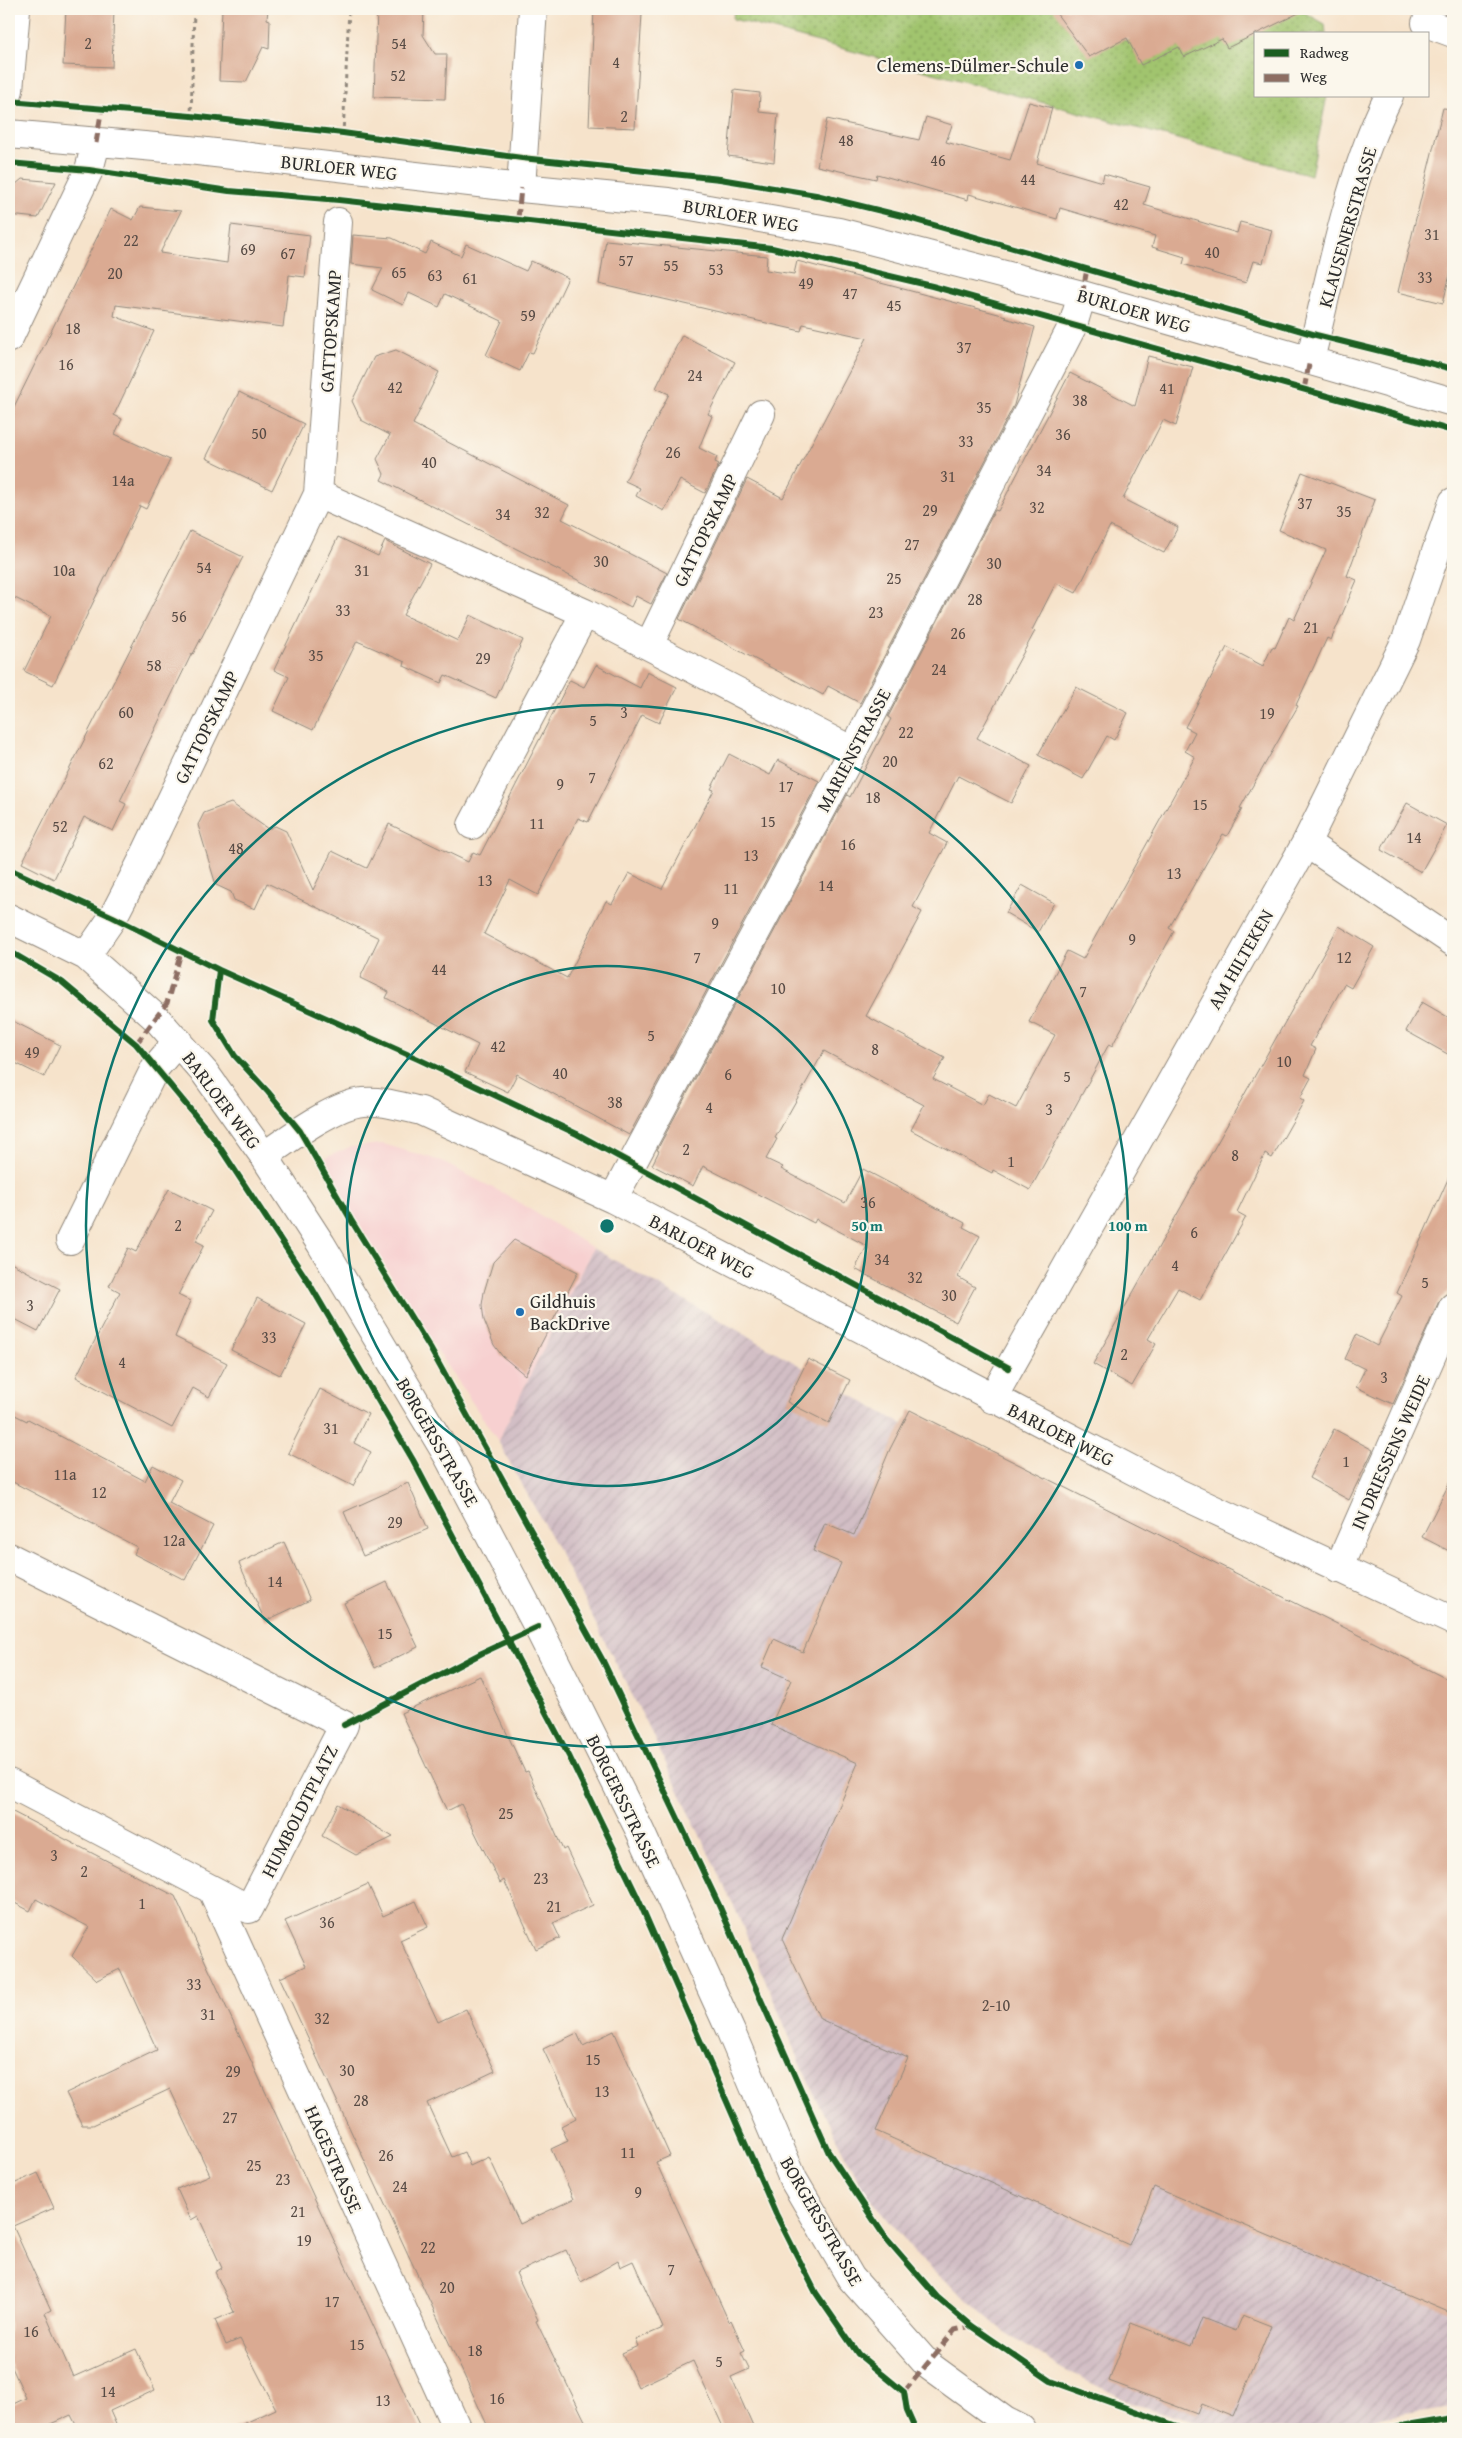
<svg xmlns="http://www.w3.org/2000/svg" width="1462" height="2438" font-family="'Gentium Book Plus',serif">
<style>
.built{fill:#f7d0d0}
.industrial{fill:url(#industrial-furrows)}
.grass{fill:url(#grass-dots);stroke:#66784c}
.building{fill:#daaa92}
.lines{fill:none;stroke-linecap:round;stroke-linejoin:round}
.minor-casing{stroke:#90877b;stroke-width:30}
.path{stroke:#90877b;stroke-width:3;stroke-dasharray:4 4;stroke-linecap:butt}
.minor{stroke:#fff;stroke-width:28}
.quiet{stroke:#8d6e63;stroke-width:5;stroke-dasharray:10 5;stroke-linecap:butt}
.cycleway-casing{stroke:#fbf7ec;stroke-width:9}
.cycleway{stroke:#1b5e20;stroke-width:6}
.ring{fill:none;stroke:#0f766e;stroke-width:2.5}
.poi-dot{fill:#1f6fb2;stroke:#fbf7ec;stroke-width:2}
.labels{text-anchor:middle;stroke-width:4.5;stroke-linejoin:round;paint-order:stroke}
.number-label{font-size:16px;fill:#574b45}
.poi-label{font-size:19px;fill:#2b2b2b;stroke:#fbf7ec;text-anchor:end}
.street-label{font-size:19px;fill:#2b2b2b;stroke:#fbf7ec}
.centre{fill:#0f766e;stroke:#fbf7ec;stroke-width:2.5}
.ring-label{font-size:15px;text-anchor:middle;font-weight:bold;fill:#0f766e;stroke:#fbf7ec;stroke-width:4.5;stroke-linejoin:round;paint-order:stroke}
</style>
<defs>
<pattern id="industrial-furrows" width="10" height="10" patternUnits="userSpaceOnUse" patternTransform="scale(1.25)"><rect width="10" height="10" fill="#d2bec5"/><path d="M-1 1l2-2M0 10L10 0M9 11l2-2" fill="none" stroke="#b4a3a9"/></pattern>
<pattern id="grass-dots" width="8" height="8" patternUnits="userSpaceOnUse" patternTransform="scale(1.25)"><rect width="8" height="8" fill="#a1c46e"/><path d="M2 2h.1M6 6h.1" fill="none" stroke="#839f5b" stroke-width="1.8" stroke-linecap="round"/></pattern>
</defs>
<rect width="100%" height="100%" fill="#fbf7ec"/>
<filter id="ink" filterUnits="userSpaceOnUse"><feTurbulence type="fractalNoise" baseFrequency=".02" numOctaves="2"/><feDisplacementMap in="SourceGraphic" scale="10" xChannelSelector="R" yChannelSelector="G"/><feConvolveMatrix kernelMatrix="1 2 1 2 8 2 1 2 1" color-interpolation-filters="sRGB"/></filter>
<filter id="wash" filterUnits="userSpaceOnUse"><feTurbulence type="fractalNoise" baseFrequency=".0096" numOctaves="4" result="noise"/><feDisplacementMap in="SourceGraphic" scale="20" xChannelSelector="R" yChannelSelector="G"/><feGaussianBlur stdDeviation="1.12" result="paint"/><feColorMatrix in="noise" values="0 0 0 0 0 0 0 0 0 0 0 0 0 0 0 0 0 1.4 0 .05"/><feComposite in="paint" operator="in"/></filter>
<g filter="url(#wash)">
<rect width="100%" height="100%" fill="#f6e3cb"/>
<!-- built -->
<path class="built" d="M383,1144L438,1160L505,1194L593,1248L498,1441L425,1332L320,1160L350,1147Z"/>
<!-- industrial -->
<path class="industrial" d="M593,1248L1104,1539L1453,1690V2407L1303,2429H1229L1208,2426L1135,2404L1062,2369L1004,2332L919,2258L864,2192L814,2095L737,1913L648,1726L557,1548L498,1441Z"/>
<!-- grass -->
<path class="grass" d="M734,9H1061L1095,35L1151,45L1247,21L1243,9H1298L1325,24L1326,34H1256V96H1327L1311,175L733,19Z"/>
<g id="blocks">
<!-- building -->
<path class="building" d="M66,9H114L112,67L63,65Z
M222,9H268L267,19L270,20L269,49L263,47L246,82L219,81Z
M377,9H424L423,35L435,54H447L445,99L374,97Z
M594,9H639V14H642L635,128L589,126Z
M1053,9H1307L1227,48L1222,39L1184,57L1179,47L1141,65L1127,38L1089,57Z
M734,90L760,93L759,112L778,114L774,162L728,156Z
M1029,102L1052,108L1037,163L1102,182L1104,174L1150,187L1144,205L1237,233L1240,222L1272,230L1263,263L1253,261L1246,283L1183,264L1185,257L1152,247L1155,236L1060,208L1057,219L969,194L968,200L877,174L876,179L817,166L827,119L919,140L926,117L952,125L946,142L1010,160Z
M1443,108L1453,109V262L1443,303L1398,292Z
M22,179L56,182L38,218L9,215V190Z
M140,207L181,211L160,253L227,263L231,225L310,235L305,277L289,275L283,327L116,305L114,316L154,331L114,415L122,419L115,434L170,460L146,509L140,506L53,685L24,671L51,616L9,595V417L111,209L133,220Z
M353,235L392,238L425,254L431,242L461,256L466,244L526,271L531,261L568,278L533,353L529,352L520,371L486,355L502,321L445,294L439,307L409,293L403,305L372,290L383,268L351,264Z
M606,240L767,256L766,270L794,274L797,261L1006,316L1005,318L1035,327L1014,405L860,703L828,686L823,695L679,619L747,479L783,498L867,338L803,324L801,331L599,284Z
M682,335L735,362L708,414L712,416L699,448L717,457L715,462L719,464L705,493L680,480L664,511L636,496L640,488L625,481L669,394L656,388Z
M396,350L439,372L413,424L569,505L562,519L667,573L651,604L636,596L631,607L381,480L384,474L377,459L390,435L361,420L352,401L374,357Z
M1148,356L1193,367L1176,426L1163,420L1123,499L1178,527L1164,553L1110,526L1076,593L1056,583L1032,630L1035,631L977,738L1031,766L1011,803L958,776L929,833L947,843L913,907L922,912L866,1016L945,1058L933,1079L983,1105L989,1094L1016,1108L1055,1035L1029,1022L1067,951L1083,959L1195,757L1185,751L1195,732L1185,727L1227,647L1263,666L1272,647L1275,648L1289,617L1294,620L1326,550L1279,530L1302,472L1375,500L1347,576L1357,580L1331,640L1327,638L1296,705L1298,706L1240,808L1242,809L1227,836L1223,834L1169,928L1174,931L1112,1046L1109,1044L1030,1190L993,1170L992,1173L911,1130L924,1105L824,1051L775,1138L777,1139L766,1159L783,1167L781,1169L845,1203L863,1169L965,1223L963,1227L980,1236L958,1277L975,1287L956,1322L855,1269L867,1246L816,1219L814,1223L703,1166L693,1186L652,1165L659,1151L657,1150L847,795L850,797L891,719L888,717L995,510L998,511L1070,373L1135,406Z
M239,392L304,424L272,490L206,458Z
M190,531L243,557L193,654L192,653L120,801L126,804L113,831L84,817L54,879L22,863Z
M338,537L378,556L385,541L430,564L403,615L458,641L470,615L523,640L496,698L445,675L441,683L404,666L405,662L357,641L313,730L273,711L289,677L274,670Z
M596,665L640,688L647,672L677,687L659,723L642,715L588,822L578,818L538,895L510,880L484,934L567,978L606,901L612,904L629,873L662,889L714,790L711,789L729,754L770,775L778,760L819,781L629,1135L517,1074L508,1092L465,1072L478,1045L386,998L389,992L360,978L379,938L267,883L255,909L234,900L231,892L216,885L198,825L204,813L231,803L268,829L275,826L286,831L313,890L332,851L367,868L389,824L468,862L473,852L480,855L570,680L584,687Z
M1076,687L1128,713L1114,740L1107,736L1083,779L1038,755Z
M1407,803L1447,825L1421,872L1381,850Z
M1022,885L1054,903L1038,932L1006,913Z
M1339,926L1374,947L1351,988L1344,984L1310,1046L1316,1049L1305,1075L1311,1078L1300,1098L1304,1101L1272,1158L1265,1154L1237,1212L1246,1217L1200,1300L1178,1288L1148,1339L1156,1344L1132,1386L1093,1364Z
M1422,1002L1453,1020V1057L1406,1031Z
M9,1019L60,1045L44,1077L9,1060Z
M1453,1168V1279L1447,1293L1439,1301L1393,1404L1356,1387L1365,1369L1345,1359L1356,1335L1377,1346L1402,1296L1397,1293Z
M169,1189L212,1211L196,1241L204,1245L178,1295L190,1301L175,1337L227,1363L209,1397L193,1388L172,1428L76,1377L120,1292L109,1286L128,1248L136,1252Z
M514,1240L578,1272L525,1375L502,1356L494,1345L484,1320L482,1305L484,1292L493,1262Z
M9,1262L60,1289L38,1331L9,1316Z
M257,1298L306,1324L280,1375L231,1350Z
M808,1359L850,1380L829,1423L787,1402Z
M320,1389L368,1414L354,1443L371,1452L353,1486L288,1453Z
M910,1410L1453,1682V2314L1154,2187L1129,2245L876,2131L908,2058L820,2019L782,1939L858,1763L771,1725L791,1680L762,1667L774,1639L803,1652L841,1563L813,1551L825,1523L854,1535L890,1449Z
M9,1412L27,1421L28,1419L145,1481L153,1465L181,1480L169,1503L213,1526L185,1580L134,1554L137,1547L9,1480Z
M1334,1429L1373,1450L1349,1500L1309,1478Z
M1453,1476V1553L1422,1537Z
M408,1483L428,1529L363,1556L344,1512Z
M284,1542L310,1600L265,1621L239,1563Z
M387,1582L418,1647L375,1668L344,1603Z
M480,1676L525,1772L528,1771L563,1850L566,1848L593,1905L553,1923L560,1938L536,1949L504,1880L500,1883L461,1804L447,1811L401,1713Z
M338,1804L393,1837L356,1855L322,1836Z
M9,1810L175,1896L421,2429H232L276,2409L240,2339L226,2345L215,2320L234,2312L215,2272L222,2268L198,2216L191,2220L177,2189L210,2175L170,2089L93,2125H82L66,2093L157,2050L120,1969L97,1980L72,1956L89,1927L36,1899L30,1911L9,1900Z
M368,1884L383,1916L416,1901L428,1927L400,1940L438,2022L466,2009L495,2071L427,2103L452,2157L464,2152L470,2166L489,2157L520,2224L574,2199L551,2149L568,2141L561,2126L576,2118L543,2049L577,2033L583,2046L614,2031L670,2156L656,2162L729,2322L731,2320L745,2351L741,2353L749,2369L731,2377L754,2429H724L693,2361L638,2387L622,2353L638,2346L635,2340L663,2328L633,2261L620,2267L618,2261L581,2282L566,2250L516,2273L538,2320L536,2321L589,2429H489L280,1978L306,1966L285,1921Z
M38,2173L54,2208L13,2226L51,2310L45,2313L73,2377L136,2349L155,2390L110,2411L118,2429H78L71,2415L39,2429H9V2406L26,2398L9,2361V2186Z
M1243,2315L1271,2326L1233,2417L1201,2404L1197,2414L1109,2381L1131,2323L1191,2346L1202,2318L1236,2331Z"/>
</g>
</g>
<g filter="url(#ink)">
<use href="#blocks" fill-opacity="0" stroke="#90877b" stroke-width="1"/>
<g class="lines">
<!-- minor casing -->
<g class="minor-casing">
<path id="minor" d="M1426,23L1453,33
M9,90L16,9
M9,134L189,150L521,188L668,202L839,232L1082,295L1453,402
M521,188L533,9
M9,338L89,170L96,143
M1310,360C1332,272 1348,178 1389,96
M318,494L585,613L853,751
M649,645L761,414
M472,825L585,613
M1306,843L1453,942
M9,918L86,956L156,1018L205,1073L264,1156L321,1244L448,1456L538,1627L640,1831L731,2032L793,2179L851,2278L928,2365L1005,2421L1021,2429
M86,956L113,917L140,865L318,494L338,222
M264,1156C287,1140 335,1104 363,1102C382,1100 402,1107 421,1111L613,1199L1159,1484L1453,1621
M613,1199L853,751L1073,325L1082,295
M70,1240L155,1068L178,1041
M992,1399L1306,843L1406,640L1453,502
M9,1557L344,1725L249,1909L9,1783
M1338,1569L1453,1307
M212,1890L457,2429"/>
</g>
<!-- path -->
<path class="path" d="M191,118L194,9
M343,135L349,9"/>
<!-- minor -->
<use href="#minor" class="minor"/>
<!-- quiet -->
<path class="quiet" d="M96,143L102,108
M518,219L521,188
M1082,295L1087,269
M1304,389L1310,360
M136,1044L167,1003L181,952
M904,2392L955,2330L971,2326"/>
<!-- cycleway casing -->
<g class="cycleway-casing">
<path id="cycleway" d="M9,101L191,116L343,133L522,158L720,179L816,195L902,216L1316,335L1453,369
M9,163L89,170L229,191L339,200L772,248L932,286L1453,431
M9,869L113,917L219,970L213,1020L235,1056L268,1092L300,1131L351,1220L430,1348L603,1661L718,1903L829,2153L885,2237L937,2297L971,2326L1051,2381L1185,2429
M9,951L62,982L136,1044L213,1137L309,1283L413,1460L570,1758L636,1894L776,2214L816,2293L858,2354L904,2392L907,2411L915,2429
M219,970L418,1059L577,1134L1009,1368
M344,1725L482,1653L538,1627
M1389,2429L1453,2418"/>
</g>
<!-- cycleway -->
<use href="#cycleway" class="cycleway"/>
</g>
</g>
<!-- distance rings -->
<g class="ring">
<circle cx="607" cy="1226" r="260"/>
<circle cx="607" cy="1226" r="521"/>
</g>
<!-- markers -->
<g class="poi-dot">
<circle cx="1079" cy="65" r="5"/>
<circle cx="520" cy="1312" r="5"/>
</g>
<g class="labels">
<!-- number labels -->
<g class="number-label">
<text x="88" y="49">2</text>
<text x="399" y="49">54</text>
<text x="616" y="68">4</text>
<text x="398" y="81">52</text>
<text x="624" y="122">2</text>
<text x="846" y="146">48</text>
<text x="938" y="166">46</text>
<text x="1028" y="185">44</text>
<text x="1121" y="210">42</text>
<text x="1432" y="240">31</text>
<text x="131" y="246">22</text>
<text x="248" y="255">69</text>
<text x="1212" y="258">40</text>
<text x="288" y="259">67</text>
<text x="626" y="266">57</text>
<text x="671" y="271">55</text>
<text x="716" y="275">53</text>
<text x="399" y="278">65</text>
<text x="115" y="279">20</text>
<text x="435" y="281">63</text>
<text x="1425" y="283">33</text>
<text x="470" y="284">61</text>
<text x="806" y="289">49</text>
<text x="850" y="299">47</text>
<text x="894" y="311">45</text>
<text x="528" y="321">59</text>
<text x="73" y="334">18</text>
<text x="964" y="353">37</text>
<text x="66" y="370">16</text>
<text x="695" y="381">24</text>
<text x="395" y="393">42</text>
<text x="1167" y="394">41</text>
<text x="1080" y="406">38</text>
<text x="984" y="413">35</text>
<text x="259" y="439">50</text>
<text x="1063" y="440">36</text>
<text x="966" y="447">33</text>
<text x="673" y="458">26</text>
<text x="429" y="468">40</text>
<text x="1044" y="476">34</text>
<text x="948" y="482">31</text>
<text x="123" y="486">14a</text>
<text x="1305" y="509">37</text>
<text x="1037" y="513">32</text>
<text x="930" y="516">29</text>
<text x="1344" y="517">35</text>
<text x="542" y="518">32</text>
<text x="503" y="520">34</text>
<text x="912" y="550">27</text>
<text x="601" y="567">30</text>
<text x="994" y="569">30</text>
<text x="204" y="573">54</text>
<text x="64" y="576">10a</text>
<text x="362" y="576">31</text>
<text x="894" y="584">25</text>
<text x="975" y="605">28</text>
<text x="343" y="616">33</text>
<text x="876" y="618">23</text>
<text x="179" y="622">56</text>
<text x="1311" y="633">21</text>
<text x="958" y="639">26</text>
<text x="316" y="661">35</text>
<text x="483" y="664">29</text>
<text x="154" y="671">58</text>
<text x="939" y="675">24</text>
<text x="126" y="718">60</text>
<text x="624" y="718">3</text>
<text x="1267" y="719">19</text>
<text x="593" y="726">5</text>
<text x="906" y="738">22</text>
<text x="890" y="767">20</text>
<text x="106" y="769">62</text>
<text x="592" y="783">7</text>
<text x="560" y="790">9</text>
<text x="786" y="792">17</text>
<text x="873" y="803">18</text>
<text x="1200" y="810">15</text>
<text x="768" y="827">15</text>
<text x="537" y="829">11</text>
<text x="60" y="832">52</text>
<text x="1414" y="843">14</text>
<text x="848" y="850">16</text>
<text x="236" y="854">48</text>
<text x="751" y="861">13</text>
<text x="1174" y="879">13</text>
<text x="485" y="886">13</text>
<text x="826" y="891">14</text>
<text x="731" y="894">11</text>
<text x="715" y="929">9</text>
<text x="1132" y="945">9</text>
<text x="697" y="963">7</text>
<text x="1344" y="963">12</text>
<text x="439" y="975">44</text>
<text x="778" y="994">10</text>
<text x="1083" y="997">7</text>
<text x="651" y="1041">5</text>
<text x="498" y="1052">42</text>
<text x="875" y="1055">8</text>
<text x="32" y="1058">49</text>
<text x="1284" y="1067">10</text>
<text x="560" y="1079">40</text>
<text x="728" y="1080">6</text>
<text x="1067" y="1082">5</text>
<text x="615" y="1108">38</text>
<text x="709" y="1113">4</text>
<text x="1049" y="1115">3</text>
<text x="686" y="1155">2</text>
<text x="1235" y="1161">8</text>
<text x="1011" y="1167">1</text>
<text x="868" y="1208">36</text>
<text x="178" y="1231">2</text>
<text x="1194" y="1238">6</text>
<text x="882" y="1265">34</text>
<text x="1175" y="1271">4</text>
<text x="915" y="1283">32</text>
<text x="1425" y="1288">5</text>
<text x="949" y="1301">30</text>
<text x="30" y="1311">3</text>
<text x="269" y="1343">33</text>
<text x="1124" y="1360">2</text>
<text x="122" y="1368">4</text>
<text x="1384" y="1383">3</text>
<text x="331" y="1434">31</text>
<text x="1346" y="1467">1</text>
<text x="65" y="1480">11a</text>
<text x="99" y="1498">12</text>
<text x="395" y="1528">29</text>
<text x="174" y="1546">12a</text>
<text x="275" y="1587">14</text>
<text x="385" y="1639">15</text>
<text x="506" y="1819">25</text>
<text x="54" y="1861">3</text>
<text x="84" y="1877">2</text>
<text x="541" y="1884">23</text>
<text x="142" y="1909">1</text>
<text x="554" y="1912">21</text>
<text x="327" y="1928">36</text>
<text x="194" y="1990">33</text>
<text x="996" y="2011">2-10</text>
<text x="208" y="2020">31</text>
<text x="322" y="2024">32</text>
<text x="593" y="2065">15</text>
<text x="347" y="2076">30</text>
<text x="233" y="2077">29</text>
<text x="602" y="2097">13</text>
<text x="361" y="2106">28</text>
<text x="230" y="2123">27</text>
<text x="628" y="2158">11</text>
<text x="386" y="2161">26</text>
<text x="254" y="2171">25</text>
<text x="283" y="2185">23</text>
<text x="400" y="2192">24</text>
<text x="638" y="2198">9</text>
<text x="298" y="2217">21</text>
<text x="304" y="2246">19</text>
<text x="428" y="2253">22</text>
<text x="671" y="2275">7</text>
<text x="447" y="2293">20</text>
<text x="332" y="2307">17</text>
<text x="31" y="2337">16</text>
<text x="357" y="2350">15</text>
<text x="475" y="2356">18</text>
<text x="719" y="2367">5</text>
<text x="108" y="2397">14</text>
<text x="497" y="2404">16</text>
<text x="383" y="2406">13</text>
</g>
<!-- poi labels -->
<g class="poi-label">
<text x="1069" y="72">Clemens-Dülmer-Schule</text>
<text x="530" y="1308" text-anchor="start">Gildhuis<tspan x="530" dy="22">BackDrive</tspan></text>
</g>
<!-- street labels -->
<g class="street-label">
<text transform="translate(339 167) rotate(6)" y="7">BURLOER WEG</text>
<text transform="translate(741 215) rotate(10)" y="7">BURLOER WEG</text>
<text transform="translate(1347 227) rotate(-74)" y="7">KLAUSENERSTRASSE</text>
<text transform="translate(1134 310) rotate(16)" y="7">BURLOER WEG</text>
<text transform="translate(330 331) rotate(-86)" y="7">GATTOPSKAMP</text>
<text transform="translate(705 530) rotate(-64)" y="7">GATTOPSKAMP</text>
<text transform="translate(206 727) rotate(-64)" y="7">GATTOPSKAMP</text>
<text transform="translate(853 750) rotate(-62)" y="7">MARIENSTRASSE</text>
<text transform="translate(1240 959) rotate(-60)" y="7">AM HILTEKEN</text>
<text transform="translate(222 1100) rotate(53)" y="7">BARLOER WEG</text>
<text transform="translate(702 1246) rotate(28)" y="7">BARLOER WEG</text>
<text transform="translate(1061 1434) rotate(27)" y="7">BARLOER WEG</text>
<text transform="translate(438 1442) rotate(60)" y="7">BORGERSSTRASSE</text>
<text transform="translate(1390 1452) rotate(-66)" y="7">IN DRIESSENS WEIDE</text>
<text transform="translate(624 1801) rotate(64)" y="7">BORGERSSTRASSE</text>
<text transform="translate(299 1811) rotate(-63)" y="7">HUMBOLDTPLATZ</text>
<text transform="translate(334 2159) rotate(66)" y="7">HAGESTRASSE</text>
<text transform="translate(822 2221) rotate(60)" y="7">BORGERSSTRASSE</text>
</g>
</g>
<circle cx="607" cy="1226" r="8" class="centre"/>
<g class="ring-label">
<text x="867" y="1231">50 m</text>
<text x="1128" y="1231">100 m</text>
</g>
<!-- margin -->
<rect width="1462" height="2438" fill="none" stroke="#fbf7ec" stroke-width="30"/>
<!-- legend -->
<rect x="1254" y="32" width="175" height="65" fill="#fbf7ec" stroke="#a8a59f"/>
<rect x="1264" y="49" width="25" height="8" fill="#1b5e20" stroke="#a8a59f"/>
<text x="1300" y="58" font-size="15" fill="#2b2b2b">Radweg</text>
<rect x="1264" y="74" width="25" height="8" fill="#8d6e63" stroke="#a8a59f"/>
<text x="1300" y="82" font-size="15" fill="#2b2b2b">Weg</text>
</svg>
